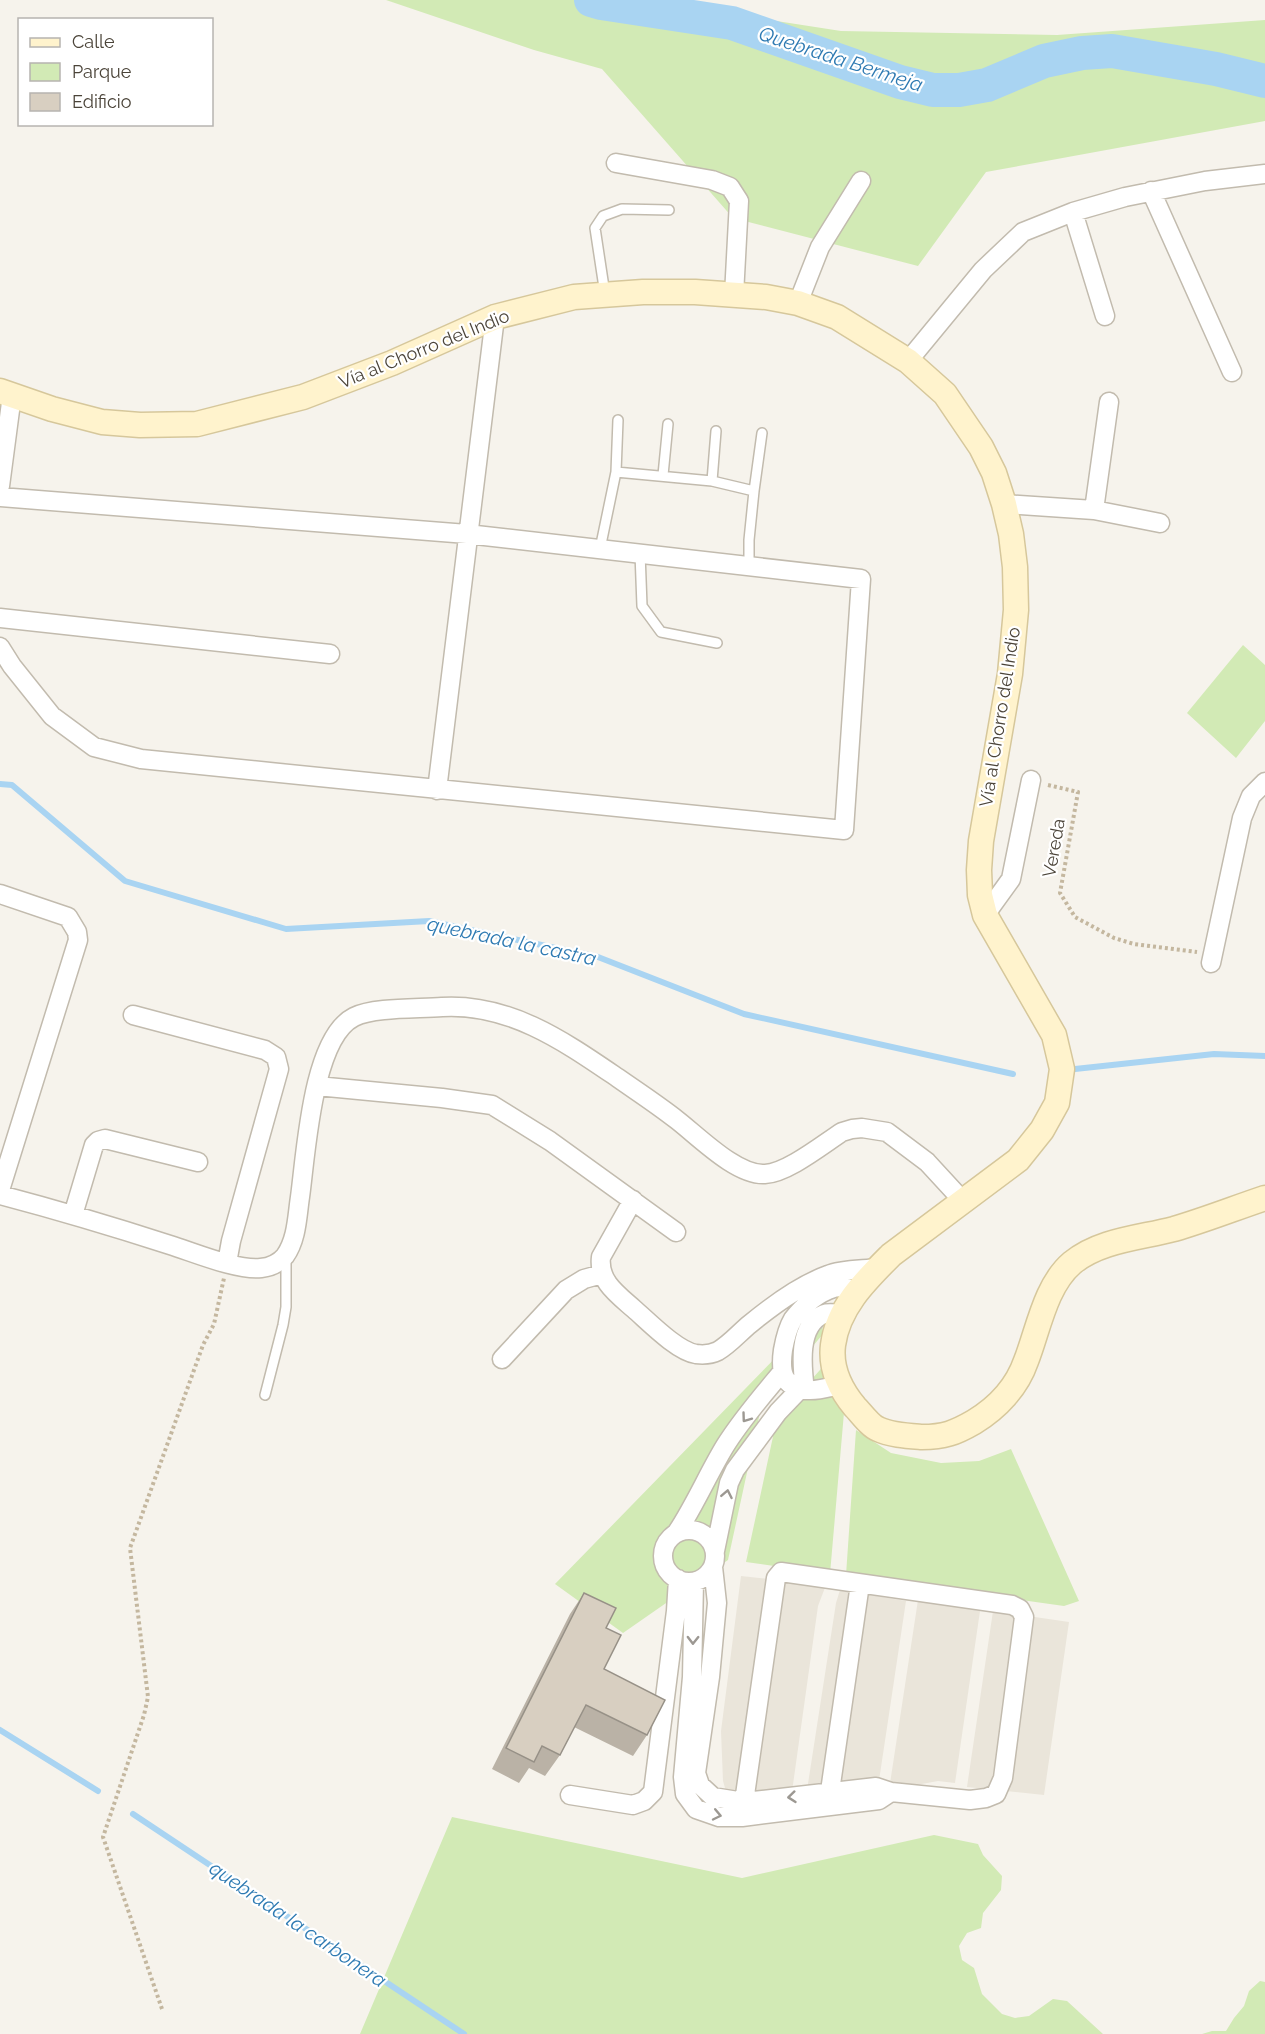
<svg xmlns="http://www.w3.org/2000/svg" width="1265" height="2034" font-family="Raleway,sans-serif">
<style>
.residential{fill:#eae5da}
.green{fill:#d2eab5}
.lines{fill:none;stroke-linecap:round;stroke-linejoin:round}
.stream{stroke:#a9d4f2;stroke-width:6}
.river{stroke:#a9d4f2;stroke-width:34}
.lane-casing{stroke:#c2bbae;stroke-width:12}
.street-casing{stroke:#c2bbae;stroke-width:21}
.secondary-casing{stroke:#d6c79b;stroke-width:27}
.path{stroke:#c4b79f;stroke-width:4;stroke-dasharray:3 3;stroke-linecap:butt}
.lane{stroke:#fff;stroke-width:9}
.street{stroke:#fff;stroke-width:18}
.secondary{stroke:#fff3cd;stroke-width:24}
.wall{fill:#bab2a6}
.building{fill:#d8cfc1;stroke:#979187;stroke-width:1.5}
.oneway{stroke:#9c9892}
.labels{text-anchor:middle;stroke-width:4.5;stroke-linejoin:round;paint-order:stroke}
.street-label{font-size:18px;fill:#4b4439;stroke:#fff}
.water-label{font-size:20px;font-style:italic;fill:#2e7ab2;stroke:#fff}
</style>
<rect width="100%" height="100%" fill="#f6f3ec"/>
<!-- residential -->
<path class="residential" d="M741,1576L826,1585L818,1606L790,1806L727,1795L723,1781L721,1731Z
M840,1590L906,1601L877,1794L805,1803L836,1603Z
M918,1600L980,1611L955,1783L938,1781L889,1790Z
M993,1611L1069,1622L1044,1795L967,1787Z"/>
<!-- green -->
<path class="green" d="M386,0H665L675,5L841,31L1057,35L1265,20V121L986,172L918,266L733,218L602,69L534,50Z
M1243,645L1265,665V721L1236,758L1187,713Z
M821,1311L823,1334L761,1408L728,1560L623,1633L555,1584Z
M828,1361L845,1401L830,1574L746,1562L777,1418Z
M856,1430L891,1453L941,1463L979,1461L1011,1449L1079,1601L1064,1606L846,1575Z
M452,1817L742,1878L934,1835L978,1844L983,1855L1002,1876L1001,1890L983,1913L981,1928L967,1933L959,1946L962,1960L974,1968L982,1994L1002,2014L1015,2018L1029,2016L1053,1999L1067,2001L1103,2034H360Z
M1260,1981L1265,1982V2034H1202L1212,2031H1226L1234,2018L1244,2006L1249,1991Z"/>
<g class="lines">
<!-- stream -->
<path class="stream" d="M0,784L12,785L125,881L286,929L429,921L598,957L744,1014L1013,1074
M1075,1069L1214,1054L1265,1056
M0,1730L98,1791
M133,1814L464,2034"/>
<!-- river -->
<path class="river" d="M591,0L601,3L732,23L900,82L933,90H959L987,85L1044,61L1082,53L1112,51L1216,69L1265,81"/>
<!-- lane casing -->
<g class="lane-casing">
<path id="lane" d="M605,294L595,228L603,216L622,209L669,210
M616,472L618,420
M663,475L668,424
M712,481L716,431
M754,491L762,433
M600,549L616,472L712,481L754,491L749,540V566
M640,553L642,606L661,632L717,643
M265,1395L283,1325L286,1307V1256"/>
</g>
<!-- street casing -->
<g class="street-casing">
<path id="street" d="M616,163L712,180L730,187L739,201L734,295
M1151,191L1232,372
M1073,212L1105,316
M798,303L820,247L861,181
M908,361L983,270L1023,232L1073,212L1125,197L1205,181L1265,174
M0,486L12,395
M0,497L467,534L861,579L844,830L141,759L94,747L52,716L12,666L0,647
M1004,504L1094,510L1160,523
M1094,510L1109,402
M0,618L330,654
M437,790L495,317
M0,894L68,917L77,932L78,940L0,1190
M985,915L1011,879L1031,780
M1211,963L1242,818L1251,796L1265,782
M133,1015L265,1050L276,1057L279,1069L231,1241L227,1263
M317,1086L442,1098L492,1105L550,1141L676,1232
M0,1195C57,1210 114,1227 170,1245C193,1252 238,1271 261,1268C270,1267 279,1263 285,1256C297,1239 297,1217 300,1197C306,1154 312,1038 354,1017C374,1007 419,1009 442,1007C510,1003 565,1042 618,1078C638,1092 658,1105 677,1120C699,1137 737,1176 765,1174C787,1173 822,1145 842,1132L852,1129L862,1128L887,1132L927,1162L962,1200
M633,1200L601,1257C598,1281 617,1294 634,1309C649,1322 677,1351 696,1354C704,1355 712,1354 718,1351C730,1344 740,1332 750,1324C773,1305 800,1285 828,1275C842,1269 862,1270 878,1268
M73,1215L94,1145L98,1141L105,1139L198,1162
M502,1359L566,1290L584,1279L602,1274
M840,1385C830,1387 818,1391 808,1390C782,1388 780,1371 783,1350C785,1339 787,1329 793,1319C803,1306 818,1293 834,1288C840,1286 850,1289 857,1290
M805,1390C802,1367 797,1325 824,1314C829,1312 837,1314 843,1314
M663 1556a26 26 0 1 1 52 0a26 26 0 1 1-52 0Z
M677,1532C695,1505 708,1474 725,1446C741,1420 762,1396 782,1372
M715,1551L729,1483L735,1470L778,1412L801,1388
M713,1567L717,1603L710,1677L696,1773L700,1785L713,1797L744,1802L876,1787L891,1792L970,1800L986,1798L996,1794L1003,1778L1024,1617L1020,1609L1012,1605L781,1572L776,1578L744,1802L742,1817
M694,1582L692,1677L683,1777L685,1794L696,1809L719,1817H742L879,1800L891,1792
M570,1795L633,1805L644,1801L653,1792L676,1611L678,1579
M828,1805L860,1584"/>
</g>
<!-- secondary casing -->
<g class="secondary-casing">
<path id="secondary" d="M0,391L52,409L102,422L140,425L197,424L303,397L392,363L495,317L574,297L643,292H695L766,297L798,303L837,317L908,361L945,394L981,447L994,473L1004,504L1011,534L1015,567L1016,610L1010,674L981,841L979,870L980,895L985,915L1054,1035L1062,1069L1057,1103L1042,1130L1018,1160L891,1255C866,1280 838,1307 833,1345C830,1369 840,1389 855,1407C861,1413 870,1426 878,1429C890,1435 909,1436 922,1437C944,1437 955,1433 974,1422C997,1408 1017,1387 1026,1361C1038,1331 1045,1286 1072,1263C1100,1240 1140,1238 1174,1229C1205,1220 1235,1208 1265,1198"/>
</g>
<!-- path -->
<path class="path" d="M1048,785L1078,792L1060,893L1075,917L1114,938L1134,944L1197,952
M162,2009L103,1837L144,1715L148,1697L130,1548L203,1345L214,1324L224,1278"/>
<!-- lane -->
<use href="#lane" class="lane"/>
<!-- street -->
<use href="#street" class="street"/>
<!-- secondary -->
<use href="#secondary" class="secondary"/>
</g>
<!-- wall -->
<path class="wall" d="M584,1593L606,1628L604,1669L647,1735L633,1756L574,1727L560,1755L545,1776L529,1768L519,1783L492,1769L570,1614Z"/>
<!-- building -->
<path class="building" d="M584,1593L616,1608L606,1628L621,1635L604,1669L665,1700L647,1735L586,1705L560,1755L542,1746L534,1762L506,1748Z"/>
<!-- one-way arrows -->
<defs><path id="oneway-chevron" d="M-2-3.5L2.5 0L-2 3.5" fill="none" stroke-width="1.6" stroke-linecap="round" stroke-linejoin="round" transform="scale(1.5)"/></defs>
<g class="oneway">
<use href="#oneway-chevron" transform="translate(746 1418) rotate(126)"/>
<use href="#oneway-chevron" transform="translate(727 1494) rotate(-79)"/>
<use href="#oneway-chevron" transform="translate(693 1640) rotate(91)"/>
<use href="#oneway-chevron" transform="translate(792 1797) rotate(174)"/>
<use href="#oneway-chevron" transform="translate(717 1815) rotate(12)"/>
</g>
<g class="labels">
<!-- street labels -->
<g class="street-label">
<text transform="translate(424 349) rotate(-22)" y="6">Vía al Chorro del Indio</text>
<text transform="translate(1000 717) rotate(-81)" y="6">Vía al Chorro del Indio</text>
<text transform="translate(1054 848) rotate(-80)" y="6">Vereda</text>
</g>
<!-- water labels -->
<g class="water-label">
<text transform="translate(841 59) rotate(18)" y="7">Quebrada Bermeja</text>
<text transform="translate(512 941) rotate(12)" y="7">quebrada la castra</text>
<text transform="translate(298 1924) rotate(34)" y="7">quebrada la carbonera</text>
</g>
</g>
<!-- legend -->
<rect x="18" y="18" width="195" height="108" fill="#ffffff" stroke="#b7b4b0" stroke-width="1.5"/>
<rect x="30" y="38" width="30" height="9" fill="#fff3cd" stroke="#b7b4b0" stroke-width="1.5"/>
<text x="72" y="48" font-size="18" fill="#4b4439">Calle</text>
<rect x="30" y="63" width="30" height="18" fill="#d2eab5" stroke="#b7b4b0" stroke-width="1.5"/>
<text x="72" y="78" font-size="18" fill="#4b4439">Parque</text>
<rect x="30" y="93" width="30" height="18" fill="#d8cfc1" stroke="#b7b4b0" stroke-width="1.5"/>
<text x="72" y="108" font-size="18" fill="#4b4439">Edificio</text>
</svg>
